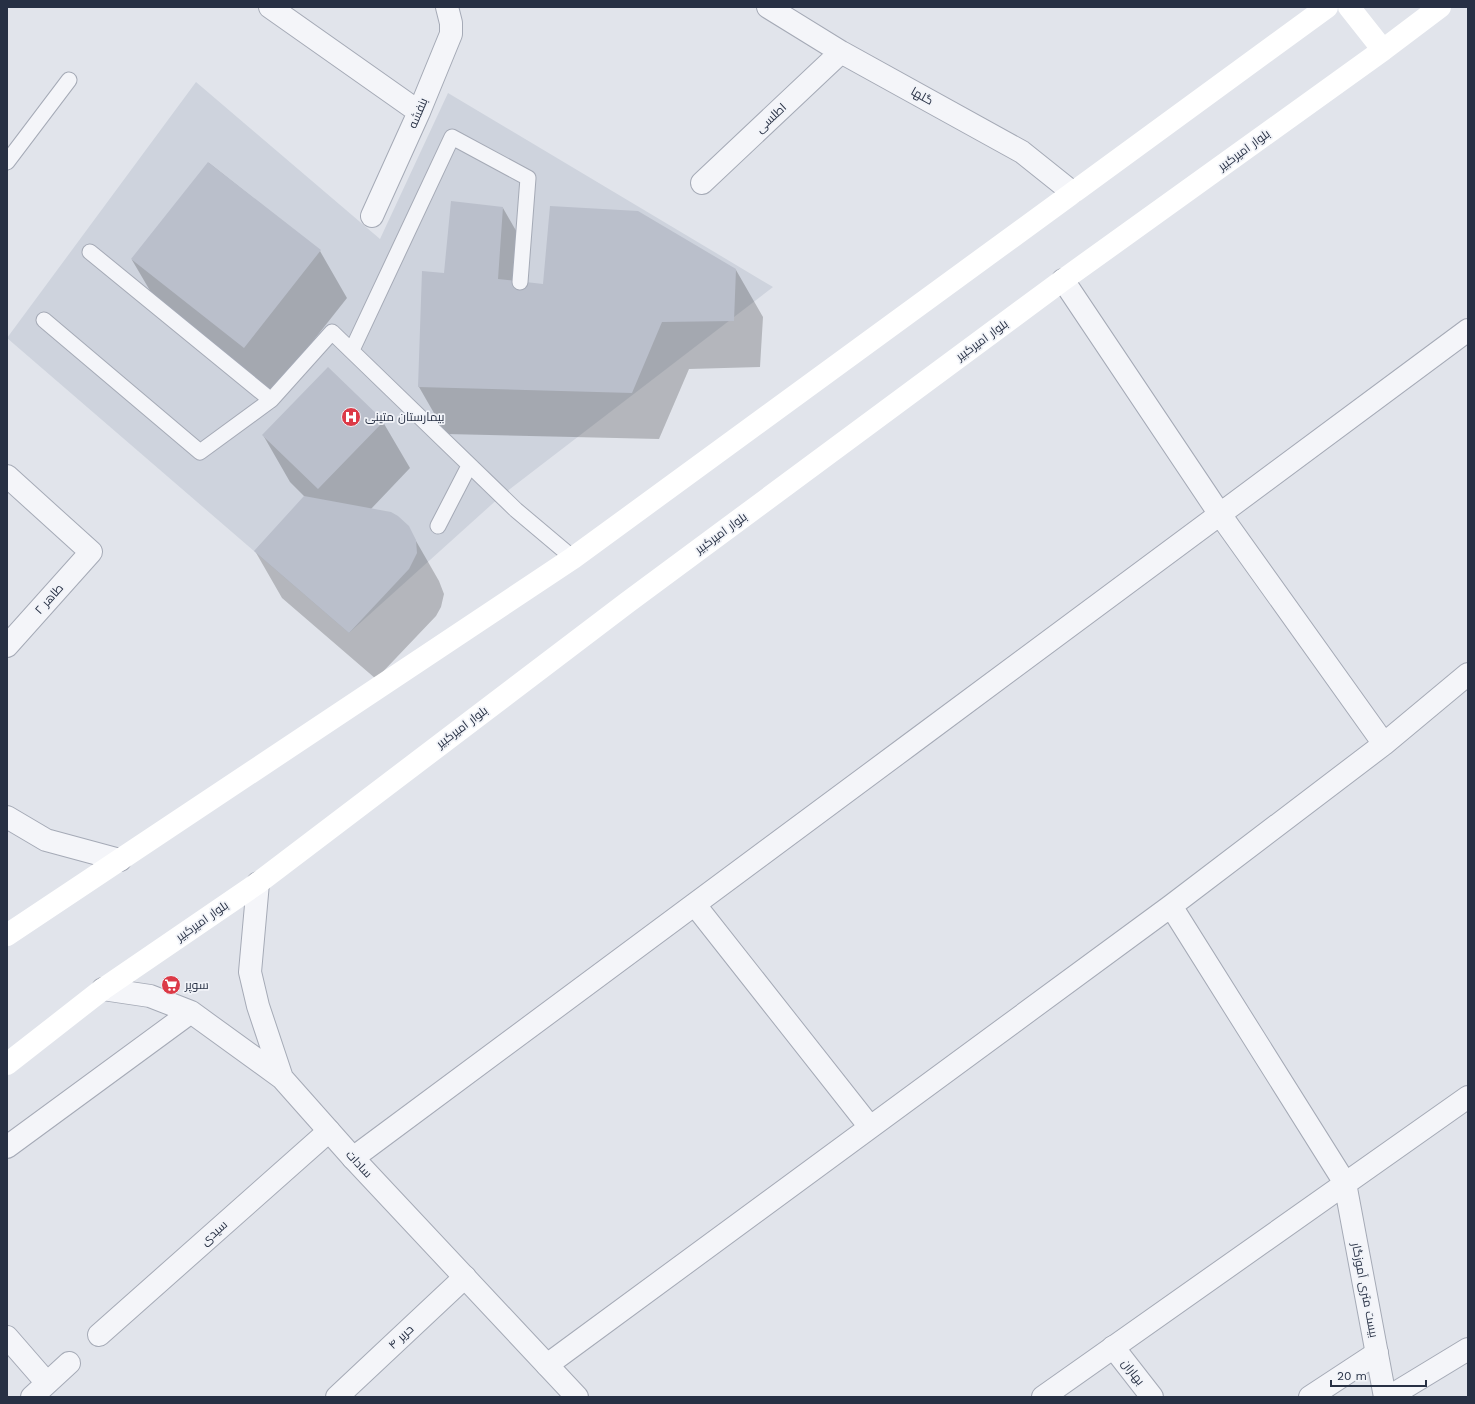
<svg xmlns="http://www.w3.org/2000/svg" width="1475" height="1404" font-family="'Work Sans',Cairo,sans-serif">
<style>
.built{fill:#ced3dd}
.shadow{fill:#0003}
.building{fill:#babfcb}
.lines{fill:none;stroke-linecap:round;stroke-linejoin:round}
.service-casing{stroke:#a5aab6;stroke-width:17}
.minor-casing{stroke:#a5aab6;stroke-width:24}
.tertiary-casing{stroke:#a5aab6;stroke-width:24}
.service{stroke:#f4f5f9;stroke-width:15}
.minor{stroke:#f4f5f9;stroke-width:22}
.tertiary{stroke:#f4f5f9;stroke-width:22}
.secondary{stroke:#fff;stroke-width:22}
.labels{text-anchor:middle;stroke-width:3.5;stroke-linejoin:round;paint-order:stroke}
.street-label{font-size:12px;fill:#273044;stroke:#f1f3f8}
.poi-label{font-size:12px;fill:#273044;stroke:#f1f3f8;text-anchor:start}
</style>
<rect width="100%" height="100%" fill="#e1e4eb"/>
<!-- built -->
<path class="built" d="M196,82L380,239L448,93L773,287L501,496L349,633L7,338Z"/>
<!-- shadow -->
<path class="shadow" d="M209,163L320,251L347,298L271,394L159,306L132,260Z
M503,208L530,255L527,283L544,285L736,270L763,317L760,367L689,369L659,439L446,434L419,387L445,274Z
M383,422L410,468L371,509L408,527L439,581L444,594L441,607L436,616L376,679L282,598L255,551L305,497L290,482L263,435Z"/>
<!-- building -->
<path class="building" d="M208,162L321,250L244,348L131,259Z
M451,201L503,207L498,279L543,284L550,206L638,211L736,269L734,321L662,322L632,393L418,387L422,271L444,273Z
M328,367L384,421L318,489L262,435Z
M304,496L391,512L398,516L409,526L416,540L417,553L409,569L349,633L254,551Z"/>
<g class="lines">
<!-- service casing -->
<g class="service-casing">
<path id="service" d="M7,162L69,80
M90,252L271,400
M44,320L200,452L271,400L332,332L516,510L573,558
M352,350L452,137L528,178L520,282
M438,526L469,466"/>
</g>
<!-- minor casing -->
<g class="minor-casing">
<path id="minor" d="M270,7L419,112
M768,7L841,52L1022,152L1072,192
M702,183L841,52
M372,216L419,112L451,34V23L447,7
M1063,280L1219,513L1384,744
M7,476L91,552L7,646
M7,817L46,840L120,860
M695,905L870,1127
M1171,906L1345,1183
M353,1158C726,883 1095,605 1468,330
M99,1335L329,1131
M7,1337L47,1383
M1113,1347L1152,1397
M547,1365L1171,906L1384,744L1468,674
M32,1397L69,1363
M337,1397L465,1277
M1310,1397L1377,1353
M1389,1397L1468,1349"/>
</g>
<!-- tertiary casing -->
<g class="tertiary-casing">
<path id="tertiary" d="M258,883L250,972L258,1006L282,1078
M103,989L150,996L191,1012L282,1078L353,1158L577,1397
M7,1147L191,1012
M1345,1183L1385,1397
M1043,1397L1468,1097"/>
</g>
<!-- service -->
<use href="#service" class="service"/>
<!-- minor -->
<use href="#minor" class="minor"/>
<!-- tertiary -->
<use href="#tertiary" class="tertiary"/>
<!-- secondary -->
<path class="secondary" d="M1349,7L1383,50
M7,935L573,558L1327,7
M7,1064L103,989L258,883L628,602L1063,280L1383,50L1440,7"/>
</g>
<!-- icons -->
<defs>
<g id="hospital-disc" transform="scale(1)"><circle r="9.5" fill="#dc3a47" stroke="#f1f3f8"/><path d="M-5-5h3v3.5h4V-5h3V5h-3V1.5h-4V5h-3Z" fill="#fff"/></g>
<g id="supermarket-disc" transform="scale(1)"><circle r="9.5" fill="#dc3a47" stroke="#f1f3f8"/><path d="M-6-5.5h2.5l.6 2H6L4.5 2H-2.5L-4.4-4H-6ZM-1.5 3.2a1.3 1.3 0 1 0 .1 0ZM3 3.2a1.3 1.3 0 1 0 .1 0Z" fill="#fff"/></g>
</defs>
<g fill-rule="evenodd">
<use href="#hospital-disc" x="351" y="417"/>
<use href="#supermarket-disc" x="171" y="985"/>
</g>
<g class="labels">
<!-- street labels -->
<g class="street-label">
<text transform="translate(922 96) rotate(29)" y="4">گلها</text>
<text transform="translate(418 113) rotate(-67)" y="4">بنفشه</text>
<text transform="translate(771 118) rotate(-43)" y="4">اطلسی</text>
<text transform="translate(1244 150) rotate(-36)" y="4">بلوار امیرکبیر</text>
<text transform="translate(982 340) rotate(-36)" y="4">بلوار امیرکبیر</text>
<text transform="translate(721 533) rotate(-36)" y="4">بلوار امیرکبیر</text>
<text transform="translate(49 599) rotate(-48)" y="4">طاهر ۲</text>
<text transform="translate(462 727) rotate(-37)" y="4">بلوار امیرکبیر</text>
<text transform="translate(202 921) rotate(-35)" y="4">بلوار امیرکبیر</text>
<text transform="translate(359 1164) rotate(47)" y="4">سادات</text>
<text transform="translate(214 1233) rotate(-42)" y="4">سیدی</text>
<text transform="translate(1365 1290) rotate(79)" y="4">بیست متری آموزگار</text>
<text transform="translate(401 1337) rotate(-43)" y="4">حریر ۴</text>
<text transform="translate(1133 1372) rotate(52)" y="4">بهاران</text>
</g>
<!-- poi labels -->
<g class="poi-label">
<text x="365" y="421">بیمارستان متینی</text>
<text x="185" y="989">سوپر</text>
</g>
</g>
<!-- border -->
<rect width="1475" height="1404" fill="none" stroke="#273044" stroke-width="16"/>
<!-- scale -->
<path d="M1331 1380v6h95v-6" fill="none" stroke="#273044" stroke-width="2"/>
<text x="1337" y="1380" font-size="12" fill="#273044" stroke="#f1f3f8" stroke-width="3" paint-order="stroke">20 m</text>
</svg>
